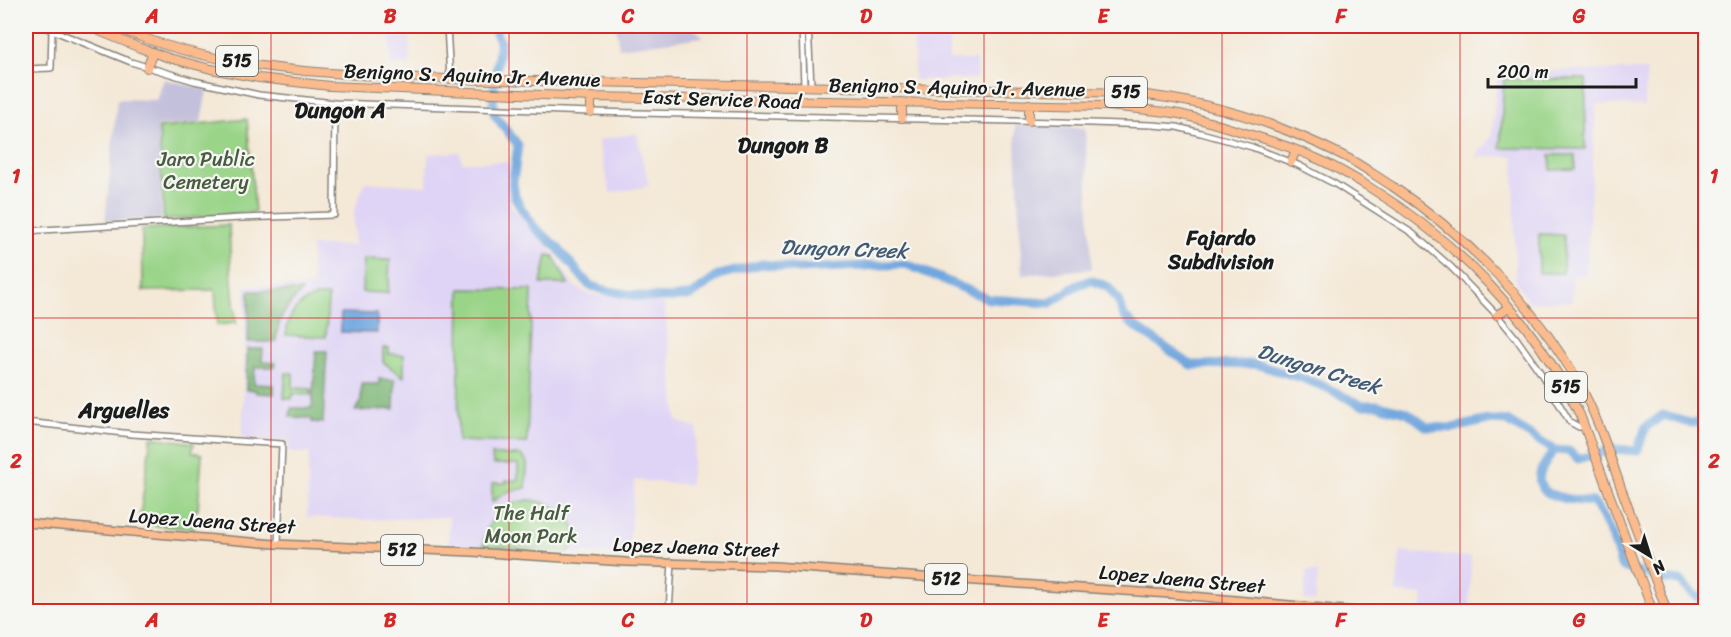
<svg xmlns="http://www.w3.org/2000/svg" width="1731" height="637" font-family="Sriracha,sans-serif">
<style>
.built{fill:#dfd4f5}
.industrial{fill:#c3c0db}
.green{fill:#9ad488;stroke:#5b7852;stroke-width:1.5}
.forest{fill:#7bb674;stroke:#4c6948;stroke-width:1.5}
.water{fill:#70a6de;stroke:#46617d;stroke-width:1.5}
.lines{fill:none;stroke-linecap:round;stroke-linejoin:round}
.river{stroke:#70a6de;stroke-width:9}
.tertiary-casing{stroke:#888279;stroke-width:8}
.secondary-casing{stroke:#888279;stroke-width:9}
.primary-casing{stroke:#888279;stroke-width:10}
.trunk-casing{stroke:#888279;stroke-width:10}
.tertiary{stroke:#fff;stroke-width:5}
.secondary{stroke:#fde4d1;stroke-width:6}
.primary{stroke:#fbbb8d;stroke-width:7}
.trunk{stroke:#fbbb8d;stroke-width:8}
.grid{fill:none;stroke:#d62828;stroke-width:1.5;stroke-opacity:0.55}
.labels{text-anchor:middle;stroke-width:4.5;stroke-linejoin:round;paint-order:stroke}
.shield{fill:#f6f6f2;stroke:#5d5d5c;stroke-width:1.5}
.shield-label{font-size:18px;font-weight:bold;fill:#1c1c1c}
.street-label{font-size:20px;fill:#1c1c1c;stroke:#f6f6f2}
.park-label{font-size:20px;fill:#485c42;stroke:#f6f6f2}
.neighbourhood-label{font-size:21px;font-weight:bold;fill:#1c1c1c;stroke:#f6f6f2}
.water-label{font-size:21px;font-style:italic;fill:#425a73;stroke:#f6f6f2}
.quarter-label{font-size:22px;font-weight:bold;fill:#1c1c1c;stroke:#f6f6f2}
.neatline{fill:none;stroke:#d62828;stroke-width:2}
.grid-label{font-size:20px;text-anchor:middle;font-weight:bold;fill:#d62828}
</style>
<rect width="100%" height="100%" fill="#f6f6f2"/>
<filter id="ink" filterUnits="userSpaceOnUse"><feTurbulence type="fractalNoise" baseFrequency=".0167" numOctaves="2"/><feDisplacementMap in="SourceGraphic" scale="12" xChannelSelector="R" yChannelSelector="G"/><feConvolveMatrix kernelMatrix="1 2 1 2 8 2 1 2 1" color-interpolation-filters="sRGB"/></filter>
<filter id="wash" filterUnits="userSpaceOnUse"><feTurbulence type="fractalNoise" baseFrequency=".008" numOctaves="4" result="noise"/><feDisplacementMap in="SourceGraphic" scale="24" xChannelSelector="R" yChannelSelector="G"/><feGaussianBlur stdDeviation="1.35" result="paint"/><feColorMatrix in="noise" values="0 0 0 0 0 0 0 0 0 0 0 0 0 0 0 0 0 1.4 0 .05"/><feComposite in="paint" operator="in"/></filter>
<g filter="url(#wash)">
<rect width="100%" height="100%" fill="#f4e8d6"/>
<!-- built -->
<path class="built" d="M390,37H410V65H390Z
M914,38L949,39V60H976L977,79L914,80Z
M1647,70L1644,106L1596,104L1586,275H1573L1572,301L1530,302L1517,284L1515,276L1514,156L1476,157L1492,135L1498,71Z
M637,133L649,186L610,193L598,140Z
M460,152L462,162H509L511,206L554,254L573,285L589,294L664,303L677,421L698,429L689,485L635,480L628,554L574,553L483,547H448L449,517L370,520L307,517L309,453H289V441L242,438L245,346V286H312L311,246L354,245V211L365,182L427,186L428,154Z
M1400,552L1471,557L1469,611H1421L1423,595L1396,593Z
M1306,571L1318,572L1315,601L1304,600Z"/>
<!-- industrial -->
<path class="industrial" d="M616,26H691L704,37L619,48Z
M164,79L207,90L201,122L158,126L162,219L105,221L117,99L156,100Z
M1015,125L1085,128L1092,269L1022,275Z"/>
<!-- green -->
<path class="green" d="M1504,79H1586L1585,149L1500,148Z
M247,119L255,212L164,220L159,128Z
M1550,155H1575V169L1551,170Z
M229,225L231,271L236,323L217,325L215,290L143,291L142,229Z
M1539,234L1564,235L1563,273H1539Z
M547,255L553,256L568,284H541Z
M364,259L390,260L388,293L362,292Z
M460,289L532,290L527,443L458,441Z
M317,296H328L326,337L286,335C288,314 297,303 317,296Z
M383,348H389V354L404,355V377L383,362Z
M286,373H293V388L311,389V395L293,394L292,399L284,398Z
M151,437L194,443L192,452L202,454L198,510H195L194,529L139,524Z
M492,455H521L527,462L526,488L507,492L492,502V483H506V481L518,480V464H493Z
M528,500C548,500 579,516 575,540C574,545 571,548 568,552L483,546C486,520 502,504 528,500Z"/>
<!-- forest -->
<path class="forest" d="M249,291H302C285,309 278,317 276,342H248Z
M247,349H263L262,362L276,363L275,367H255L254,384L274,385V394L256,393V390H246Z
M316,351H327L323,423L312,422L311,418L290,417L291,408H312Z
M379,379L395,380L394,409L355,411L361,401V384H379Z"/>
<!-- water -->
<path class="water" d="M341,313L377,314V333L340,332Z"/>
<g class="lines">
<!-- river -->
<path class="river" d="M493,26L500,42L493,95L494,114L518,145L513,183L515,196L521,208L535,228L557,247L589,285L604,290L644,297L672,298L692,295L719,275L762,264L799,269L906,264L989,299L1050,303L1076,286L1091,280L1108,287L1118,300L1124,316L1133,325L1191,365L1255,364L1302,378L1325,387L1361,405H1377L1407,412L1427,427L1453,428L1488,420L1507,421L1554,450L1569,451L1578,459L1615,449L1637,451L1646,427L1663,415L1689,423H1706
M1554,450C1550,457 1544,464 1541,471C1530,499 1575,500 1593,502L1602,515L1612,536L1621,565L1625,568L1663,579L1680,581L1694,595L1706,600"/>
</g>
</g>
<g filter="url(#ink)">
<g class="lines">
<!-- tertiary casing -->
<g class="tertiary-casing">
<path id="tertiary" d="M42,26L131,62L194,81L259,95L335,103L591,112L1060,122L1152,125L1177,127L1201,133L1252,147L1298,165L1335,184L1412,233L1451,267L1497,315L1516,338L1540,372L1570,422L1579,427H1585
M447,26L450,79
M802,26L804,86
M808,26L811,86
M26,69L51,68L52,30
M26,231L241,218L334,215L335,103
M26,422L132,434L282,444L278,544
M669,612L672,562"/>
</g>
<!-- secondary casing -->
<g class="secondary-casing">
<path id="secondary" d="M138,36L139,26"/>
</g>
<!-- primary casing -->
<g class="primary-casing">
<path id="primary" d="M26,523L275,544L472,552L626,562L775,566L976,581L1170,594L1366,612"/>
</g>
<!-- trunk casing -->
<g class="trunk-casing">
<path id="trunk" d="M87,26L140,48L169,58L211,69L259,78L330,86L591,97L1106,106C1130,108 1155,110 1179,114C1202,119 1225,127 1249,134C1270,141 1292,147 1313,157C1333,165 1351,176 1369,187C1458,242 1534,320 1580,415L1653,612
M114,26C217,72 334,74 445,79L1129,93C1203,100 1276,122 1342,155C1360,164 1376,176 1392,186C1468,237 1533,304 1578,382C1597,415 1609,453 1621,488C1636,529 1652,570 1667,612
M147,68L153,52
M902,102V118
M1029,104V121
M591,112V97
M1291,162L1296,150
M1497,315L1509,307"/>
</g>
<!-- tertiary -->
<use href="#tertiary" class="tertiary"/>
<!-- secondary -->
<use href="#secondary" class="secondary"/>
<!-- primary -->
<use href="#primary" class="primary"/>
<!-- trunk -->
<use href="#trunk" class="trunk"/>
</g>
</g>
<!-- grid -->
<path class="grid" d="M271,26V612M509,26V612M747,26V612M984,26V612M1222,26V612M1460,26V612M26,318H1706"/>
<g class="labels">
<!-- shield labels -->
<g class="shield">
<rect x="216" y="46" width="42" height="30" rx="4.5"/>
<rect x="1105" y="77" width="42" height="30" rx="4.5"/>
<rect x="1545" y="372" width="42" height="30" rx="4.5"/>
<rect x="381" y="535" width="42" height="30" rx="4.5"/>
<rect x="925" y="564" width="42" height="30" rx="4.5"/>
</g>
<g class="shield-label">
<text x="237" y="67">515</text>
<text x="1126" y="98">515</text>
<text x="1566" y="393">515</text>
<text x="402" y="556">512</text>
<text x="946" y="585">512</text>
</g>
<!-- street labels -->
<g class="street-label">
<text transform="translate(472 75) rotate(2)" y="7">Benigno S. Aquino Jr. Avenue</text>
<text transform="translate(957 87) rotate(1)" y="7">Benigno S. Aquino Jr. Avenue</text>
<text transform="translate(722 99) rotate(2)" y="7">East Service Road</text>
<text transform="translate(212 521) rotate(4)" y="7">Lopez Jaena Street</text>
<text transform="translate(696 547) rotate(2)" y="7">Lopez Jaena Street</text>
<text transform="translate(1182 579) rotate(5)" y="7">Lopez Jaena Street</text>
</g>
<!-- park labels -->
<g class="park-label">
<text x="206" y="166">Jaro Public<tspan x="206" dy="23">Cemetery</tspan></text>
<text x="531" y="520">The Half<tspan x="531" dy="23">Moon Park</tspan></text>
</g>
<!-- neighbourhood labels -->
<g class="neighbourhood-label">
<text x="1221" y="245">Fajardo<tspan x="1221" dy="24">Subdivision</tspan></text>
</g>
<!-- water labels -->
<g class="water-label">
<text transform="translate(844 249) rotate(2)" y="7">Dungon Creek</text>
<text transform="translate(1319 369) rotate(17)" y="7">Dungon Creek</text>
</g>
<!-- quarter labels -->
<g class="quarter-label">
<text x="340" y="118">Dungon A</text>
<text x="783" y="153">Dungon B</text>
<text x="124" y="418">Arguelles</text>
</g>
</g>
<!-- margin -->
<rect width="1731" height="637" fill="none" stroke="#f6f6f2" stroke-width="66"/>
<!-- north arrow -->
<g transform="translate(1650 556) rotate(142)" stroke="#f6f6f2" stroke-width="4.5" paint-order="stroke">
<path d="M0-4.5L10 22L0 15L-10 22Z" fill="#1c1c1c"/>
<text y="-9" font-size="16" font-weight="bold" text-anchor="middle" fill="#1c1c1c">N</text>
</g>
<!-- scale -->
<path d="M1488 78v9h148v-9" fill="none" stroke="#1c1c1c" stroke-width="3"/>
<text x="1497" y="78" font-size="18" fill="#1c1c1c" stroke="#f6f6f2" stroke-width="4.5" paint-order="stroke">200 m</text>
<rect x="33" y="33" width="1665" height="571" class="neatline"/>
<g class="grid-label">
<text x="152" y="23">A</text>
<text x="390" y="23">B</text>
<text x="628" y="23">C</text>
<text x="866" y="23">D</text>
<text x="1103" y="23">E</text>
<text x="1341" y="23">F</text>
<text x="1579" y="23">G</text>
<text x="16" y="183">1</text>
<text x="1714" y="183">1</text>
<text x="16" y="468">2</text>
<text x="1714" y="468">2</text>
<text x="152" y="627">A</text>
<text x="390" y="627">B</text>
<text x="628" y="627">C</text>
<text x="866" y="627">D</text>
<text x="1103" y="627">E</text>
<text x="1341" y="627">F</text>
<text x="1579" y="627">G</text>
</g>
</svg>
